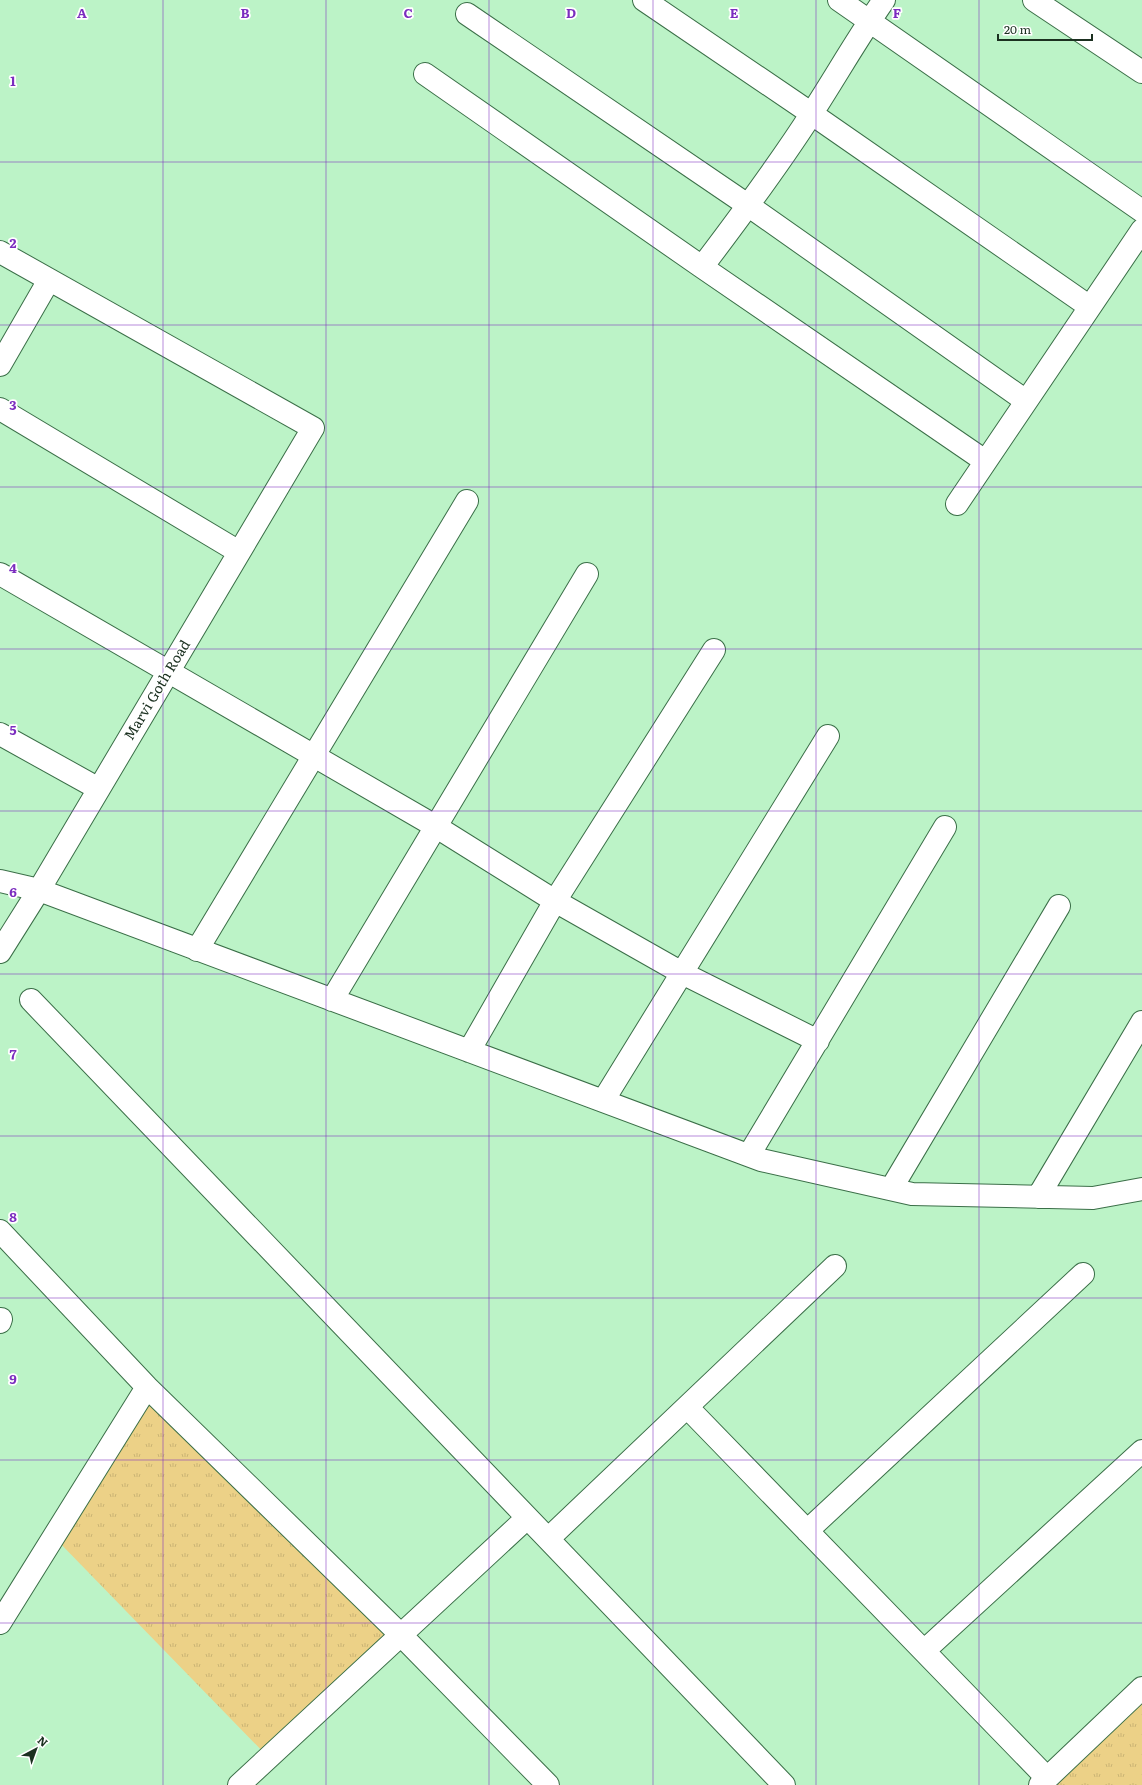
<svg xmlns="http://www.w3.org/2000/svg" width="1142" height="1785" font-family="Literata,serif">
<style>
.grass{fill:url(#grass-tufts)}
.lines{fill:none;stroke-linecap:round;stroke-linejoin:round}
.minor-casing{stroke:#3b6f48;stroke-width:24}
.minor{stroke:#fff;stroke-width:22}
.grid{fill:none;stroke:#7b2cbf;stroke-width:1;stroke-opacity:0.55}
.labels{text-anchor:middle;stroke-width:3.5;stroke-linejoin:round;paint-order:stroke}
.street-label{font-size:14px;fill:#1b3020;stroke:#fff}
.grid-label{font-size:13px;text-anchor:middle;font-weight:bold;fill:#7b2cbf;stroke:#fff;stroke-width:3.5;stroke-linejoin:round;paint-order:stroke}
</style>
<defs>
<pattern id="grass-tufts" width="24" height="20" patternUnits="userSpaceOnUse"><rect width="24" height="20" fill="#ecd187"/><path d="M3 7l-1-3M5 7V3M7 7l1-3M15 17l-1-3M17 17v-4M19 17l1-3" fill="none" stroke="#cab474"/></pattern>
</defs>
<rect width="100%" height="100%" fill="#bcf3c7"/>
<!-- grass -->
<path class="grass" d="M147,1387L401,1635L268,1757L54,1537Z
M1142,1688V1785H1040Z"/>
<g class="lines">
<!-- minor casing -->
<g class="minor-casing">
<path id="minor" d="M644,0L812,114L1090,307
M839,0L1142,211
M1034,0L1142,72
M467,14L749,206L1026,401
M425,74L702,267L985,461
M0,252L313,428L39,890L0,952
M702,267C740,217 778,166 812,113C836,76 858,37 884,0
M0,365L49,280
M0,409L239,552
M957,504L1142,230
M0,574L435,826L555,901L682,973L818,1041
M0,734L99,789
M0,881L39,890L761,1160L912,1194L1093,1198L1142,1189
M197,950L467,501
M31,1000L784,1785
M332,1000L587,574
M469,1051L555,901L714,650
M603,1101L828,736
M749,1155L945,827
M891,1189L1059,906
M1038,1197L1142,1022
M0,1231L147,1387L401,1635L548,1785
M0,1322L1,1319
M687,1407L1047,1778
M807,1531L1083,1274
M548,1539L835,1266
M0,1623L147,1387
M924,1651L1142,1451
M239,1785L527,1518
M1040,1785L1142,1688"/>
</g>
<!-- minor -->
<use href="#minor" class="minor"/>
</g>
<!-- grid -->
<path class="grid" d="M163,0V1785M326,0V1785M489,0V1785M653,0V1785M816,0V1785M979,0V1785M0,162H1142M0,325H1142M0,487H1142M0,649H1142M0,811H1142M0,974H1142M0,1136H1142M0,1298H1142M0,1460H1142M0,1623H1142"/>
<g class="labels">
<!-- street labels -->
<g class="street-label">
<text transform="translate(157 690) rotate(-59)" y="5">Marvi Goth Road</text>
</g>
</g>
<g class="grid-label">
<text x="82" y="18">A</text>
<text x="245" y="18">B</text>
<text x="408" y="18">C</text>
<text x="571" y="18">D</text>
<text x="734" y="18">E</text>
<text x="897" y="18">F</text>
<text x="13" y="86">1</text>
<text x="13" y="248">2</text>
<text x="13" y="410">3</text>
<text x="13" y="573">4</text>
<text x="13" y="735">5</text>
<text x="13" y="897">6</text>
<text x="13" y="1059">7</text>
<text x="13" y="1222">8</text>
<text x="13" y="1384">9</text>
</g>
<!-- north arrow -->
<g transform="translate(36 1749) rotate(41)" stroke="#ffffff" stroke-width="3" paint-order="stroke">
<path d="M0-3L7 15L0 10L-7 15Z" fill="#1b3020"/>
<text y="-6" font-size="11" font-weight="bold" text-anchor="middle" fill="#1b3020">N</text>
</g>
<!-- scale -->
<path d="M998 34v6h94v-6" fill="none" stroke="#1b3020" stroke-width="2"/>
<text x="1004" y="34" font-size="12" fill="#1b3020" stroke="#ffffff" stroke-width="3" paint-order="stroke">20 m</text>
</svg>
